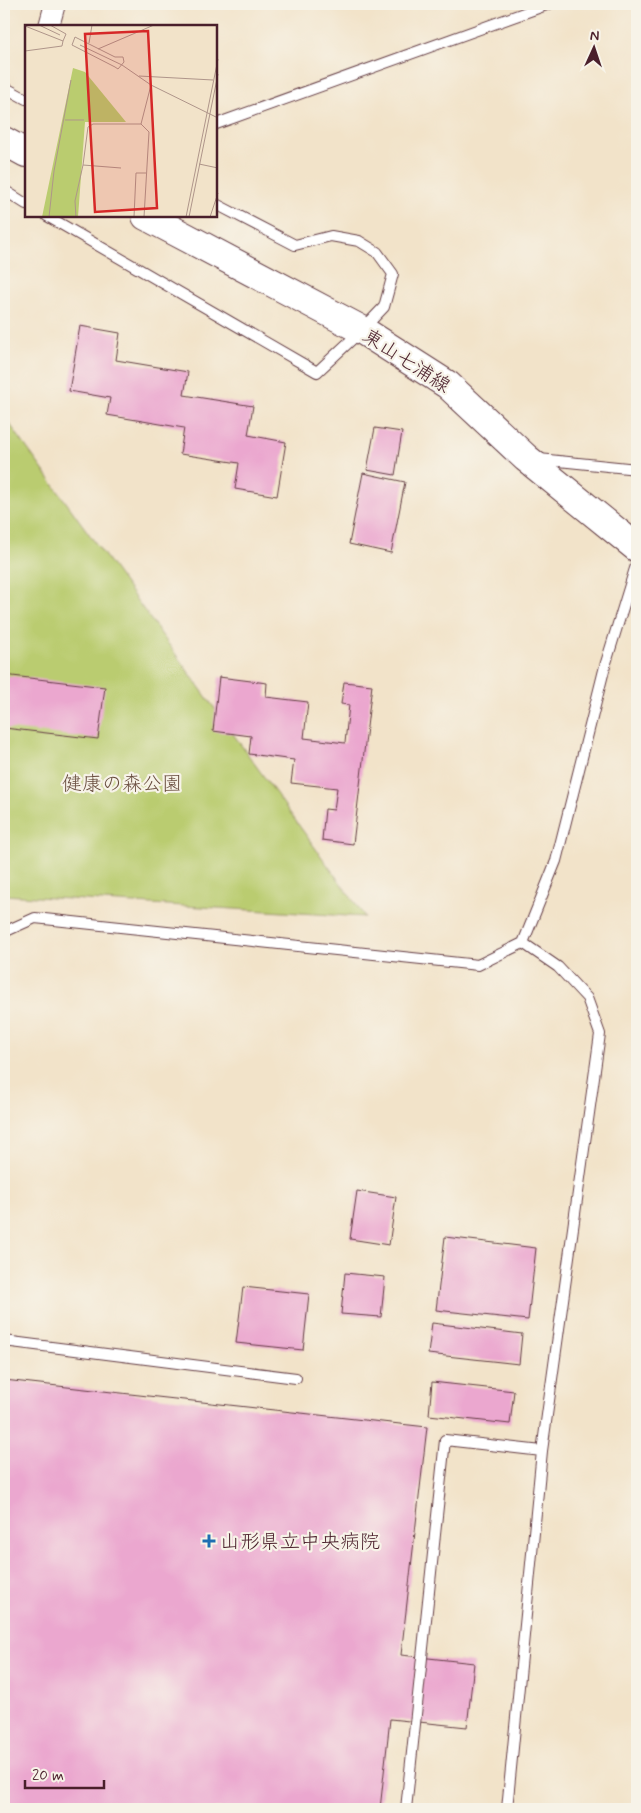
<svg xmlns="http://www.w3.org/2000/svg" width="641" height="1813" font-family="Mynerve,'Klee One',sans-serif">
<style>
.green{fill:#bacc6f;stroke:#82764d}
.building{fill:#eba7cf}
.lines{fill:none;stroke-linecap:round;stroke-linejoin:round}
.service-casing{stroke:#633c43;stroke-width:12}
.minor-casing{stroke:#633c43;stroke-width:22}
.secondary-casing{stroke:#633c43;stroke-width:30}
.service{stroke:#fff;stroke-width:10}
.minor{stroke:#fff;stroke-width:20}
.secondary{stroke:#fff;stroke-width:28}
.poi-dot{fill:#1f6fb2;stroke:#f7f3e8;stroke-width:2}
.labels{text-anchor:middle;stroke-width:4.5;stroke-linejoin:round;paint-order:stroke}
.street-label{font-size:20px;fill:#4a1f2b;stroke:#f7f3e8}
.park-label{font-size:20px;fill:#664a3c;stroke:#f7f3e8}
.poi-label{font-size:20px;fill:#4a1f2b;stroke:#f7f3e8;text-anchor:start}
.inset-road{fill:none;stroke:#af958a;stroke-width:1}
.view{fill:#d62828;fill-opacity:0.15;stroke:#d62828;stroke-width:2.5}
.inset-edge{fill:none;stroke:#4a1f2b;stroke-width:2.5}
</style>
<rect width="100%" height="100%" fill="#f7f3e8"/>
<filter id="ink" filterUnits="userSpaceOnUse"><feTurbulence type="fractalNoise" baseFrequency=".02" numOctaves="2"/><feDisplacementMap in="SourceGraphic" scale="10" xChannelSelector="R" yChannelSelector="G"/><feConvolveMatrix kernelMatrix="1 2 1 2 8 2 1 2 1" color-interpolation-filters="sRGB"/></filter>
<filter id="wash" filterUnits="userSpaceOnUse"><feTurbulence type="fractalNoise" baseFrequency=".0096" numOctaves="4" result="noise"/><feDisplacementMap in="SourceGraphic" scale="20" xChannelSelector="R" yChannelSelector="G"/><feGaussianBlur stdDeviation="1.12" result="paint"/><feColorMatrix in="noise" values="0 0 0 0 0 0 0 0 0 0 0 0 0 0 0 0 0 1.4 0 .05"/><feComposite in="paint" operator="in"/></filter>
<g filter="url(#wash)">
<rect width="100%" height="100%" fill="#f2e3c9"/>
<!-- green -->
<path class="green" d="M4,416L365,917L4,895Z"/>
<g id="blocks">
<!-- building -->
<path class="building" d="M80,326L120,333L116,360L188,372L184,395L253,406L248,435L286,442L277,496L235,489L239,463L180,454L184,428L107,415L110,398L69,391Z
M375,428L402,432L395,475L367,470Z
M363,473L405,482L391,553L349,544Z
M4,675L105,687L98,739L4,728Z
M219,677L267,683L266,697L308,702L304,738L345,743L349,705L341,704L344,682L372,685L353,844L322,840L325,809L334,810L337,788L291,783L294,760L249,754L251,736L213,731Z
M357,1191L396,1197L389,1245L350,1239Z
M445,1237L536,1248L528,1320L436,1310Z
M345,1273L385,1277L381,1317L341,1314Z
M243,1287L309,1294L303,1350L236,1343Z
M432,1323L522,1334L519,1364L428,1354Z
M4,1380L427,1427L401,1655L474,1663L467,1727L390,1719L380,1809H4Z
M432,1382L514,1391L510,1424L429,1415Z"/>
</g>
</g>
<g filter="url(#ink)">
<use href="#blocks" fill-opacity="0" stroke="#633c43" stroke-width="1"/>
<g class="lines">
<!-- service casing -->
<g class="service-casing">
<path id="service" d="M4,87L26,99
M216,124L549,4
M4,190L26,204
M47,216L317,372L362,330L384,307L393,274L377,252L359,241L331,236L295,245L216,204
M539,459L637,469
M4,932L35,918L478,965L523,943L556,861L605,666L637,562
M4,1341L296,1378
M406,1809L445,1440L542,1451
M507,1809L542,1451L600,1034L587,998L558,967L523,943"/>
</g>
<!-- minor casing -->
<g class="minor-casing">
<path id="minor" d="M49,26L55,4"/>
</g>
<!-- secondary casing -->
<g class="secondary-casing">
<path id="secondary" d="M4,141L26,153
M146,216L362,330L448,385L526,458L637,548"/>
</g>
<!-- service -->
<use href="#service" class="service"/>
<!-- minor -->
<use href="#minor" class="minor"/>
<!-- secondary -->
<use href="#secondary" class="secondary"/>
</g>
</g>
<!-- markers -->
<path class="poi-dot" d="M206.5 1533.5h5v5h5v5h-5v5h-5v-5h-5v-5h5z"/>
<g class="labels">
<!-- street labels -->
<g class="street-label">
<text transform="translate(407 360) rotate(33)" y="7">東山七浦線</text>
</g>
<!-- park labels -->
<g class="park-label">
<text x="122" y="790">健康の森公園</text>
</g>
<!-- poi labels -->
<g class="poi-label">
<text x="220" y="1548">山形県立中央病院</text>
</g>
</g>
<!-- overview -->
<g transform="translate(25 25)">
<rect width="192" height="192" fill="#f2e3c9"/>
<path d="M48,43L60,47L101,97H60L53,192H17Z" fill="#bacc6f"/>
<path class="inset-road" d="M14,0L35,10M0,1L38,16L41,9L25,0M50,12L90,32H98L99,37L93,44L90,42L47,20ZM64,18L67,0M55,20L97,40L126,60L193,93M73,24L129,0M0,26L37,21L38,16M114,51L188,55M40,95H59M116,99L124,107L119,192M174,139L193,143M58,140L63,102L68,99H116L126,60M24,192L29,146L46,55M51,192L50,176L58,140L96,143M109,192L111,148H121M161,192L193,34M164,192L193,49M185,192L193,168"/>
<path class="view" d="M123,6L132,183L70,187L60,9Z"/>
<rect width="192" height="192" class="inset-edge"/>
</g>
<!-- margin -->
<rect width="641" height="1813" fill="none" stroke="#f7f3e8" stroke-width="20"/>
<!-- north arrow -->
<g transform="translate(594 48) rotate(3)" stroke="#f7f3e8" stroke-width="4" paint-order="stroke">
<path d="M0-4L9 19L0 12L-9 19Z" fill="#4a1f2b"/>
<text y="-8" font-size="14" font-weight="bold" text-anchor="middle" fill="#4a1f2b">N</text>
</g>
<!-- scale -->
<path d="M25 1780v8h79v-8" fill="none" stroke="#4a1f2b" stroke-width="2.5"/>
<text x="32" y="1780" font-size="15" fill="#4a1f2b" stroke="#f7f3e8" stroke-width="4" paint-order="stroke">20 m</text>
</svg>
